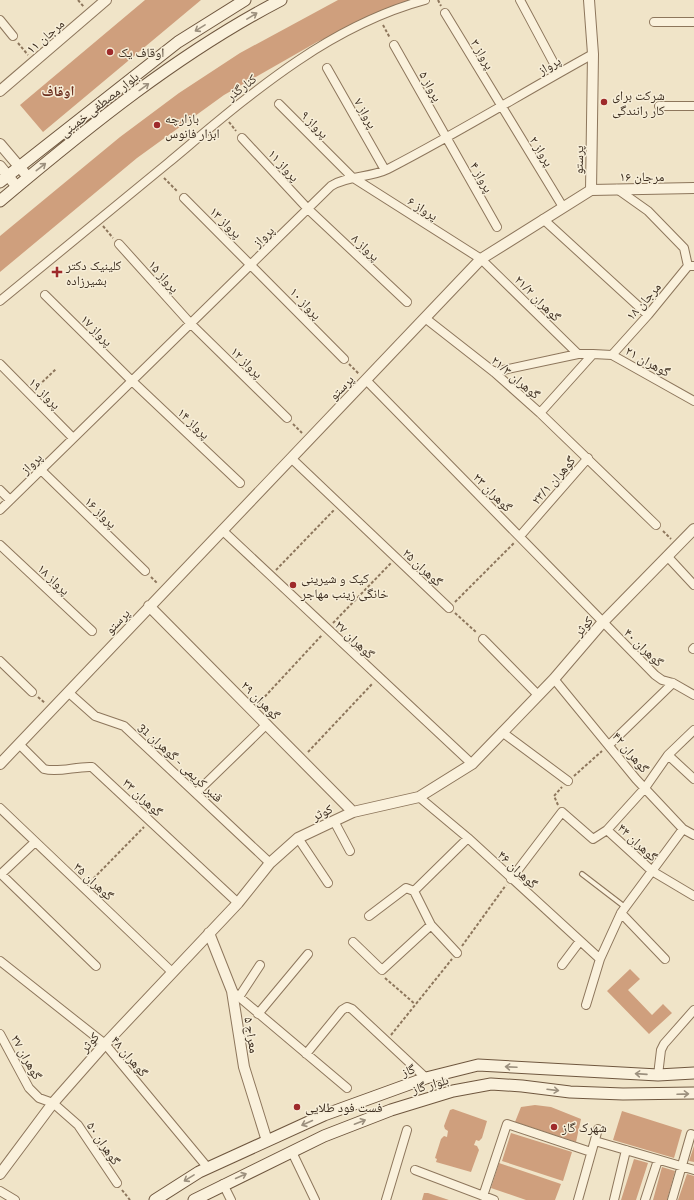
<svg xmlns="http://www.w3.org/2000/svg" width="694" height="1200" font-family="'Zilla Slab','Noto Naskh Arabic',serif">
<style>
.building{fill:#cf9f7d}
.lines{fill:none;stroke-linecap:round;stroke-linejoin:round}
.service-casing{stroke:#8d765c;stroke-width:6}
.minor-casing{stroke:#8d765c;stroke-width:10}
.tertiary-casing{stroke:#8d765c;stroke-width:12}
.secondary-casing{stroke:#6f573f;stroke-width:13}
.path{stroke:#8d765c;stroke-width:2;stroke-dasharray:3 2;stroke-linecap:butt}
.service{stroke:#faf1dc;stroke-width:4}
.minor{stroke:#faf1dc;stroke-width:8}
.tertiary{stroke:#faf1dc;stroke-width:10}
.secondary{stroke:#faf1dc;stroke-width:11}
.oneway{stroke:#9c907e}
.poi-dot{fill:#9e2a2b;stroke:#f7eed8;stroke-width:1.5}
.labels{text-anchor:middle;stroke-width:3;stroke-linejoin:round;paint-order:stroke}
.street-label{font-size:13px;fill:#3d2e20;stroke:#f7eed8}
.poi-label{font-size:13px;fill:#3d2e20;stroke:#f7eed8;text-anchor:start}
.neighbourhood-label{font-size:14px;font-weight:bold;fill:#6b2e1e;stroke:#f7eed8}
</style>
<rect width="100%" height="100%" fill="#f0e4c8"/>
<!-- building -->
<path class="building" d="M145,0H201L43,132L20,105Z
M338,0H412L317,42L224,95L137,158L0,272V236L120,137L179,93L240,53Z
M630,969L640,979L628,990L652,1015L663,1004L672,1013L649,1034L607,991Z
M535,1105L551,1107L581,1119L576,1142L515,1122L521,1107Z
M453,1109L487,1121L482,1138L479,1141L476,1140L474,1145L477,1146L479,1150L471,1172L436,1162L437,1159L435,1158L441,1139L444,1136L447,1137L448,1131L445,1129L444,1126L450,1110Z
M622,1111L682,1130L674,1158L613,1140Z
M511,1133L572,1152L563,1181L502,1161Z
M694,1146V1162L689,1161Z
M634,1159L648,1163L636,1200H621Z
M499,1163L561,1184L555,1200H526L491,1188Z
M662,1167L675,1171L667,1200H653Z
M687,1174L694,1176V1200H678Z
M424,1193H428L449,1200H422Z"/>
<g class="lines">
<!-- service casing -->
<g class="service-casing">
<path id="service" d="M582,874L625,907"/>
</g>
<!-- minor casing -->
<g class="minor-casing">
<path id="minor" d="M520,0L559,73
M445,13L563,207
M0,20L13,36
M654,22H694
M394,45L497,227
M327,68L385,170
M279,104L352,177L481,259L578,354
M659,106H694
M242,138L308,209L407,302
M617,189L648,211L684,248L688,266
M184,198L344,359
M543,219L648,315
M119,244L191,324L287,418
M45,295L132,381L240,483
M0,301C56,255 112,209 168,163C246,98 325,27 425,0
M425,318L494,372L540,413L656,525
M612,355L648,315L688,266H694
M0,364L73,438
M494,372L578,354H593
M366,380L655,675L662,680L673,683L694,695
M540,413L593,354L612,355L694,401
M291,458L449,608
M41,470L145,571
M0,490L10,500
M0,510L331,186C349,175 370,178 388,169C458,133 524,92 593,54
M222,530L472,764
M520,536L588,458
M0,545L92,631
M667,556L694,585
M483,639L538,695
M693,649L694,648
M0,661L32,692
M554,679L636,779L683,829L694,835
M68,692L95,716L124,726L270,863
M502,732L568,781
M19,744L44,769C59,773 76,766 92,767L238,903
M609,745L673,683
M668,755L694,730
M197,792L267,724
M419,797L468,838L600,959
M0,808L171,971
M334,821L350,851
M607,830L645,788L668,755L694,779
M298,838L328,883
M35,842L1,874L96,966
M511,879L562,812L593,839L607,830L652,871L694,896
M414,891L431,925L457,953
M621,913L665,959
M369,916L406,888L414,891L468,838
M353,942L382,970L431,925
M0,961L105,1044L208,1168
M562,965L580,941
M232,991L347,1088
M239,997L260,965
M586,1005L600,959L621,913L683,829
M258,1014L308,954
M0,1034L29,1088L39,1098L53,1103L78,1125L117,1183
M306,1054L342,1010L347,1007L352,1009L426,1078
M658,1075L661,1050L664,1044L694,1010
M595,1141L694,1170
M292,1152L315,1200
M415,1170L494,1200
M223,1184L231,1200
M0,1191L15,1200
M483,1196L507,1124L591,1152
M386,1200L407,1130
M578,1200L598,1129
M614,1200L626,1150
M645,1200L658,1160
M672,1200L691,1134"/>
</g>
<!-- tertiary casing -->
<g class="tertiary-casing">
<path id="tertiary" d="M0,91L106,0
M0,144L28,177
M0,166L17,187
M591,190L694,188
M149,606L353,812
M0,764L481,259L591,190L593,54L589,0
M209,933L232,991L244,1067L267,1141
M0,1174L53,1103L105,1044L238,903L270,863L298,838L353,812L419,797L472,764L554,679L602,623L694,529"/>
</g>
<!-- secondary casing -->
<g class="secondary-casing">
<path id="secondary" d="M0,182L178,42L245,0
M0,201C88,127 179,53 281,0
M155,1200L199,1172L324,1115L426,1078L478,1065L658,1075L694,1073
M194,1200L324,1136L391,1110L453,1091L491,1084L522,1086L570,1092L623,1094L694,1093"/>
</g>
<!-- path -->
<path class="path" d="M78,0L84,7
M438,0L441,6
M383,25L390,38
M18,43L28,55
M229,122L236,131
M164,178L178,192
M103,226L113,238
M349,364L359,374
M35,389L56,369
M293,424L302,433
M663,531L671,539
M276,570L334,510
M151,577L158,584
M455,602L514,543
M455,613L477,633
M333,623L391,563
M38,697L45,703
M258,704L322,635
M308,752L373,683
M574,776L602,751
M558,805L554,796L562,787
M90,882L144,827
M462,946L506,885
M385,978L415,1004
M391,1035L452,959
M122,1190L130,1200"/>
<!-- service -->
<use href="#service" class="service"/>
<!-- minor -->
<use href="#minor" class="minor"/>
<!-- tertiary -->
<use href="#tertiary" class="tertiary"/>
<!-- secondary -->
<use href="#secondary" class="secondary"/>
</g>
<!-- one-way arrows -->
<defs><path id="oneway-shaft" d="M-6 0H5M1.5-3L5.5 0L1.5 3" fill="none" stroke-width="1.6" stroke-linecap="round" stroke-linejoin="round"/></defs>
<g class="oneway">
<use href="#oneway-shaft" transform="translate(252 16) rotate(-31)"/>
<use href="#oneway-shaft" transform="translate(200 28) rotate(148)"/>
<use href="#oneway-shaft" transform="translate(144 87) rotate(-36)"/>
<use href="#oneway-shaft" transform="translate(41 167) rotate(-38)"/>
<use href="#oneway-shaft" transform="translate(511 1067) rotate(-177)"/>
<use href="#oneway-shaft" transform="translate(641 1074) rotate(-176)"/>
<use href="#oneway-shaft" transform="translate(553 1090) rotate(7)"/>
<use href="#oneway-shaft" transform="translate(683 1094) rotate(-2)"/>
<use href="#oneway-shaft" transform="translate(360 1122) rotate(-21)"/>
<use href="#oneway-shaft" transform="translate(307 1123) rotate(156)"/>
<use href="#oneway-shaft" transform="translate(241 1176) rotate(-24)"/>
<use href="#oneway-shaft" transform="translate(189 1178) rotate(148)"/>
</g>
<!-- markers -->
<g class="poi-dot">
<circle cx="110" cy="52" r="4"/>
<circle cx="604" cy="102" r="4"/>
<circle cx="157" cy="125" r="4"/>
<path d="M55 266h4v4h4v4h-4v4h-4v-4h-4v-4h4z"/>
<circle cx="293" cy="585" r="4"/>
<circle cx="297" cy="1107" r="4"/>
<circle cx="554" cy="1127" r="4"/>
</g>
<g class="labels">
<!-- street labels -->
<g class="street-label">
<text transform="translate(45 36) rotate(-41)" y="5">مرجان ۱۱</text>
<text transform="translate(483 54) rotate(59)" y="5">پرواز ۳</text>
<text transform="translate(549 65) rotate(-30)" y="5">پرواز</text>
<text transform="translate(431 86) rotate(61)" y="5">پرواز ۵</text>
<text transform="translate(241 87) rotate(-38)" y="5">کنارگذر</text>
<text transform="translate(99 104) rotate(-38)" y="5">بلوار مصطفی خمینی</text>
<text transform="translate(366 113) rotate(61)" y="5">پرواز ۷</text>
<text transform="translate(315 124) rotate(45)" y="5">پرواز ۹</text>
<text transform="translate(542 151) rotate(58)" y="5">پرواز ۲</text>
<text transform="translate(578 160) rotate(-89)" y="5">پرستو</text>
<text transform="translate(284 165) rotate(47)" y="5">پرواز ۱۱</text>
<text x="642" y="181">مرجان ۱۶</text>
<text transform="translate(482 177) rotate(60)" y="5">پرواز ۴</text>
<text transform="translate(423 208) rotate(32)" y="5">پرواز ۶</text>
<text transform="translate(226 222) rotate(44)" y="5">پرواز ۱۳</text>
<text transform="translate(263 236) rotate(-44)" y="5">پرواز</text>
<text transform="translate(366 247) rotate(43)" y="5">پرواز ۸</text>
<text transform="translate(164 276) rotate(48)" y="5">پرواز ۱۵</text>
<text transform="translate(538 298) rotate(45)" y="5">گوهران ۲۱/۲</text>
<text transform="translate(643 301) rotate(-49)" y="5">مرجان ۱۸</text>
<text transform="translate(306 303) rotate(46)" y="5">پرواز ۱۰</text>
<text transform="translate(97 330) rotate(45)" y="5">پرواز ۱۷</text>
<text transform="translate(648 361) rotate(29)" y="5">گوهران ۲۱</text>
<text transform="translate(247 362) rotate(44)" y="5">پرواز ۱۲</text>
<text transform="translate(516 377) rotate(40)" y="5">گوهران ۲۱/۳</text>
<text transform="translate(341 387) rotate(-46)" y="5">پرستو</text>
<text transform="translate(45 393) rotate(45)" y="5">پرواز ۱۹</text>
<text transform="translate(194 423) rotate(43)" y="5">پرواز ۱۴</text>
<text transform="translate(31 463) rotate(-44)" y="5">پرواز</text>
<text transform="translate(553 480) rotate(-49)" y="5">گوهران ۲۳/۱</text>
<text transform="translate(493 492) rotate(45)" y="5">گوهران ۲۳</text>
<text transform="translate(101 512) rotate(44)" y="5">پرواز ۱۶</text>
<text transform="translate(423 567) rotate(43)" y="5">گوهران ۲۵</text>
<text transform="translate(54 579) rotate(43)" y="5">پرواز ۱۸</text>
<text transform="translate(117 621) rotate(-47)" y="5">پرستو</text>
<text transform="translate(583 626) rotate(-49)" y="5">کوثر</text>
<text transform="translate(355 639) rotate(44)" y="5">گوهران ۲۷</text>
<text transform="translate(644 647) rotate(44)" y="5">گوهران ۴۰</text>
<text transform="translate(261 700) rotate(45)" y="5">گوهران ۲۹</text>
<text transform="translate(631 752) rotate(50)" y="5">گوهران ۴۲</text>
<text transform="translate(181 762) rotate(43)" y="5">قنبر کریمی - گوهران 31</text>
<text transform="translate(143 797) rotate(43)" y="5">گوهران ۳۳</text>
<text transform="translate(322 812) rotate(-25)" y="5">کوثر</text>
<text transform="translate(638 842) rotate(43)" y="5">گوهران ۴۴</text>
<text transform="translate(518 869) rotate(43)" y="5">گوهران ۴۶</text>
<text transform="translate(94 881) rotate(43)" y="5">گوهران ۳۵</text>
<text transform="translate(252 1035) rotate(81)" y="5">معراج ۵</text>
<text transform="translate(89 1042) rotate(-49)" y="5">کوثر</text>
<text transform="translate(130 1056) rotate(50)" y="5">گوهران ۴۸</text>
<text transform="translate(27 1057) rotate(61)" y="5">گوهران ۳۷</text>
<text transform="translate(408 1070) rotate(-20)" y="5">گاز</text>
<text transform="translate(430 1084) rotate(-16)" y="5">بلوار گاز</text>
<text transform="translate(104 1143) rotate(56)" y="5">گوهران ۵۰</text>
</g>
<!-- poi labels -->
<g class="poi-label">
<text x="118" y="57">اوقاف یک</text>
<text x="612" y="100">شركت براى<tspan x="612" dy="15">كار رانندگى</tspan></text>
<text x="165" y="123">بازارچه<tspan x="165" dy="15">ابزار فانوس</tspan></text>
<text x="66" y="270">کلینیک دکتر<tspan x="66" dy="15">بشیرزاده</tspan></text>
<text x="301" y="583">کیک و شیرینی<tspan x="301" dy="15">خانگی زینب مهاجر</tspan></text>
<text x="305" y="1112">فست فود طلایی</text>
<text x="562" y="1132">شهرک گاز</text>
</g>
<!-- neighbourhood labels -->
<g class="neighbourhood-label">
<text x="58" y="96">اوقاف</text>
</g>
</g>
</svg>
